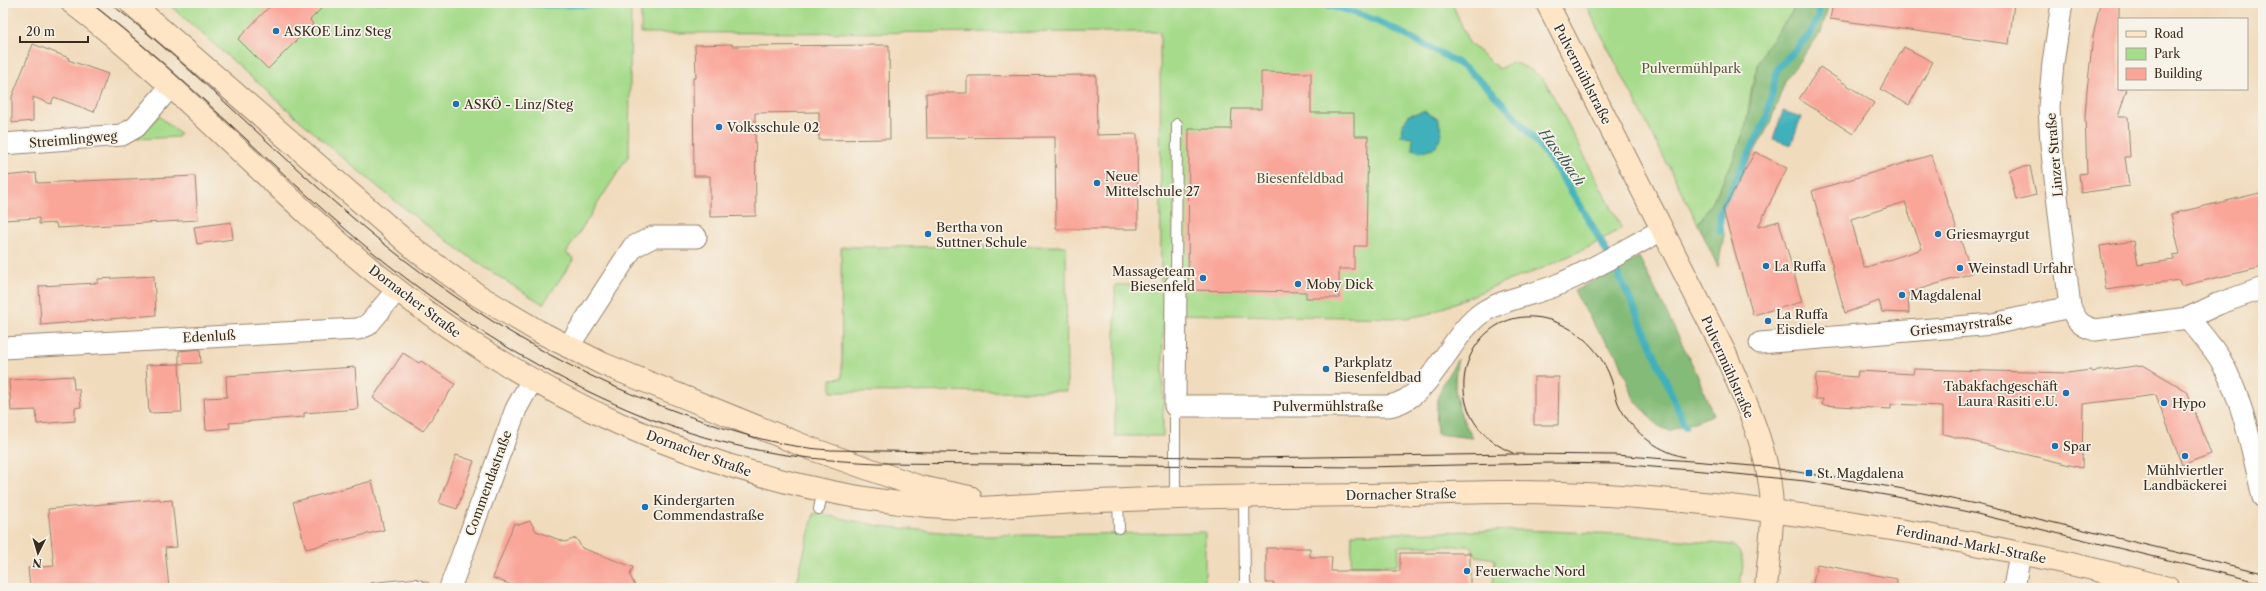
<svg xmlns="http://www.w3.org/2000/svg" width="2266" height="591" font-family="'Libre Caslon Text',serif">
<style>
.green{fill:#a7db8c;stroke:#718255}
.forest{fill:#85bb78;stroke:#60724b}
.water{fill:#40b0ba;stroke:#3e6d6c}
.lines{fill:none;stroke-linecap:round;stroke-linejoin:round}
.stream{stroke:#40b0ba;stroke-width:7}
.building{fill:#f9a699;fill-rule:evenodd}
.lane-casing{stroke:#96826e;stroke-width:12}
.street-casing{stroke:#96826e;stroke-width:23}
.secondary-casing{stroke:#96826e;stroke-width:24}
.lane{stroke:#fff;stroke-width:10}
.street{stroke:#fff;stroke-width:21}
.secondary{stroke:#fde5c5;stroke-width:22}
.tram{stroke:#3b2a1e;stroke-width:1}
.poi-dot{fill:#1f6fb2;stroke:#f7f3e8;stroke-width:1.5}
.labels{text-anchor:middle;stroke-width:3.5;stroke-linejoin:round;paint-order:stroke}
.poi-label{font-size:13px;fill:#3b2a1e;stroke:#f7f3e8;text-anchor:start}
.park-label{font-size:13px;fill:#56563a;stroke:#f7f3e8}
.street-label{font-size:13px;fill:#3b2a1e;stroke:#f7f3e8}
.water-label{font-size:14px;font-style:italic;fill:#3d5955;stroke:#f7f3e8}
</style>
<rect width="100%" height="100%" fill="#f7f3e8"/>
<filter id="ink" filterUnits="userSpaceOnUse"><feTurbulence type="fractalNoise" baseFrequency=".025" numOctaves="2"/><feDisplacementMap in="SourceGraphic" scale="8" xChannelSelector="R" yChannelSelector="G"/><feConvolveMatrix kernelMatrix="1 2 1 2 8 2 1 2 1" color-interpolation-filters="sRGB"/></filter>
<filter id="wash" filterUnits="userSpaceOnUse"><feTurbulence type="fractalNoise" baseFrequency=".012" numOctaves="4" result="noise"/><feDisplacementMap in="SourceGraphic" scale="16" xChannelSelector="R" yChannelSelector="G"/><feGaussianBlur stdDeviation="0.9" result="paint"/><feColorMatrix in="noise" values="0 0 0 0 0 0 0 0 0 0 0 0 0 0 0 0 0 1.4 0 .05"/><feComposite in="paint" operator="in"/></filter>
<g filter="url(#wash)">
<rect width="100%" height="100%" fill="#f1dbbd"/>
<!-- green -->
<path class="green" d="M167,3H631L629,155L566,253L574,259L543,304C404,223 289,108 167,3Z
M641,3H1452L1469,43L1499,69L1512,62C1528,68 1538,72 1548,86L1622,228L1589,247L1536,271L1504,282L1429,314L1406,318L1163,314V436H1115V285H1161L1160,32L641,33Z
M1585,3H1796C1787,27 1765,46 1756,71C1749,90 1750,114 1743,134C1733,165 1716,197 1698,224Z
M159,116L180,134L178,137L137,139Z
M1066,246L1067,391L831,392V379L842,378L841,247Z
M814,513L880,526L980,536L1205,532V588H795Z
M1522,530L1620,534L1732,545C1748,556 1742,571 1739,588H1507L1506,585H1493L1495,559L1476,556L1471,546H1399L1398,565H1351L1352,534Z"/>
<!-- forest -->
<path class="forest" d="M1796,3H1829L1821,32L1786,79L1769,125L1721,212L1724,235L1718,267L1698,224C1716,197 1733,165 1743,134C1752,108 1751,79 1762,54C1771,35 1789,23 1796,3Z
M1639,257L1696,372L1713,415L1669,431L1657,425L1634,399L1618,356L1597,330L1574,291Z
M1458,359C1451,389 1457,412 1473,438L1437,434C1435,398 1438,389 1458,359Z"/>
<!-- water -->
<path class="water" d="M1424,111L1438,119L1442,133L1436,147L1420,152L1412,149L1413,137L1401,136L1402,126L1409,115Z
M1783,111L1801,117L1791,145L1773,139Z"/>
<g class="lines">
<!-- stream -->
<path class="stream" d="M516,3L552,5L766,3
M1315,3C1350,9 1381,21 1411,38C1433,49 1458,61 1476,77C1580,171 1633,300 1685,427
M1720,231V212L1767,117L1777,69L1810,34L1818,17L1820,3"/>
</g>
<g id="blocks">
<!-- building -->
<path class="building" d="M273,3H327L310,20L313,24L268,69L238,39Z
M1833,3H2014L2009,44L1830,19Z
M2100,3H2119V89H2127L2118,117H2128L2130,157H2125L2129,186L2081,193L2079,174L2087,173L2085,117L2087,90L2093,37Z
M33,44L69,58L68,60L108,74L94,112L54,97L51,104L33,97V121L12,123V97Z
M732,44V46L889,45L890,139L819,140V112L755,113L756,216L710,217V176H694L693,78H696L695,45Z
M1904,47L1933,62L1909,105L1880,89Z
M1820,67L1874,103L1853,134L1799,99Z
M1261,72L1311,73V113H1354V136H1368L1366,246H1354V269H1339V298H1306V292L1188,290L1189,129H1231L1232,109H1261Z
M1096,75L1097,135L1137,134L1138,229H1056L1055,137L927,138L926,93H967V76Z
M1755,152L1787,168L1758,227L1779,221L1802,302L1753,315L1723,210Z
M1931,155L1972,273L1908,293L1909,313L1882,312L1879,301L1845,313L1812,191ZM1905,202L1922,249L1864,268L1851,219Z
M2030,166L2036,195L2016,200L2009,170Z
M36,173L37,183L195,176L198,220L57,228L56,223L39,224V218L3,220V176Z
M2260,193L2263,206V267L2181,286L2179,280L2106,290L2100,246L2134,241L2138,265L2174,260L2173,255L2180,254L2171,214Z
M231,222L233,239L197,244L194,227Z
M154,276L156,315L41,325L39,286L98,283V279Z
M200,349L201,363L179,364V351Z
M403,353L419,363L421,361L455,384L423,431L373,398Z
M179,364L182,412L149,413L146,365Z
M2143,365L2187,391L2211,454L2182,465L2156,395L2083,404L2082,468L1943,434V406L1891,404V409L1822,405L1823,399H1815L1816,374L1857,377L1858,371L1913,374L1914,369L2067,373L2091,370V372Z
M355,367L358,409L304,413V417L229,423L230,428L206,430L204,398L227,397L226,376Z
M73,376L74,389H79L81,407L75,408V421L37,424L36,410L11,411L9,380Z
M1534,377H1559L1558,425H1534Z
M456,455L474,461L457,509L439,503Z
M372,481L384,530L306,549L293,502Z
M160,499L161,501L172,500L177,547L165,548L169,588H30L28,568L54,566L48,509Z
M530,521L536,531L565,542L576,538L582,548L633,567L630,575L636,588H520L493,578L514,523L519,525Z
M1266,548H1310V557H1332L1331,571H1400V553H1470V588H1274V583H1266Z
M1817,564L1897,579V588H1812Z"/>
</g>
</g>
<g filter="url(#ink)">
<use href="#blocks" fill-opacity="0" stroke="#96826e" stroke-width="1"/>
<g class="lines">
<!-- lane casing -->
<g class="lane-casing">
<path id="lane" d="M1176,284L1177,124
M1244,496L1245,583L1247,588
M1175,498V406
M1118,501L1119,528
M819,509L823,489
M373,588L415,584L426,588"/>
</g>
<!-- street casing -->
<g class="street-casing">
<path id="street" d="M2062,3L2053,63L2049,107L2051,144L2070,307C2076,320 2080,326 2095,330L2188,318L2218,304L2263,288
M3,144L122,135L136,127L170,87
M1176,284L1175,406H1388C1432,400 1448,335 1483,312C1505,298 1534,295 1557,285C1593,270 1628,248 1662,230
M2188,318C2199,331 2211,345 2220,359C2244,401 2252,451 2263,497
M1760,343L1993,324L2070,307
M568,347L633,247L653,237H696
M3,348L358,329L368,325L397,290
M450,588L516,409L532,380
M2014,588L2020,553"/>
</g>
<!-- secondary casing -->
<g class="secondary-casing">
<path id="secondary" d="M72,3C181,86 272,189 378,275C452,334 533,385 620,424C726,471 844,503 960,508C983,509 1005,506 1028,505C1077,501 1127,500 1176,498C1236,496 1297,496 1358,495C1407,495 1456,492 1506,492C1596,492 1688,500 1778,512C1909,529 2040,554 2168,588
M131,3L418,252L479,296L538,331L603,364L812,449L920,487L970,497
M1547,3L1725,353C1746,402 1772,457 1772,512C1772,538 1768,563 1766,588"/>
</g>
<!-- lane -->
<use href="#lane" class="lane"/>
<!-- street -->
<use href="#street" class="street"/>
<!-- secondary -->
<use href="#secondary" class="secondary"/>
<!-- tram -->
<path class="tram" d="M91,3C185,76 267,163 358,240C464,329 606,417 743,447C787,457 833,461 878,463L1364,467L1551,463L1615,464L1716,472L1805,481L1897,497L1973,513L2263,583
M110,3C200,73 279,157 367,230C459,306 560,369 672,410C724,429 775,447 831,450L1248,458L1515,454L1615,455L1704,462L1766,467L1898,488L1976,504L2263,573
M1513,453C1423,415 1469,296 1550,320C1579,329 1601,351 1611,379C1614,387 1615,395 1618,403C1630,430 1655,450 1684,457"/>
</g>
</g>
<!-- markers -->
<g class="poi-dot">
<circle cx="276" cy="31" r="4"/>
<circle cx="456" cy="104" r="4"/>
<circle cx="719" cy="127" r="4"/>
<circle cx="1097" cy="183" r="4"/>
<circle cx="928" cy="234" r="4"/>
<circle cx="1938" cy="234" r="4"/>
<circle cx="1766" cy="266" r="4"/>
<circle cx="1960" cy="268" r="4"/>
<circle cx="1203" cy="278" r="4"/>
<circle cx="1298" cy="284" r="4"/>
<circle cx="1902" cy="295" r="4"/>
<circle cx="1768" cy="321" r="4"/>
<circle cx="1326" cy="369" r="4"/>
<circle cx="2066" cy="393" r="4"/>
<circle cx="2164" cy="403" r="4"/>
<circle cx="2055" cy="446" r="4"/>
<circle cx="2185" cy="456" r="4"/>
<rect x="1805" y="469" width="8" height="8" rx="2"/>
<circle cx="645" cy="507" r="4"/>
<circle cx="1467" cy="571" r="4"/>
</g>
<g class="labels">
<!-- poi labels -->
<g class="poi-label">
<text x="284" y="36">ASKOE Linz Steg</text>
<text x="464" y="109">ASKÖ - Linz/Steg</text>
<text x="727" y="132">Volksschule 02</text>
<text x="1105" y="181">Neue<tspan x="1105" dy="15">Mittelschule 27</tspan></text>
<text x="936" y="232">Bertha von<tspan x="936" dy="15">Suttner Schule</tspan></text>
<text x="1946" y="239">Griesmayrgut</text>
<text x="1774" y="271">La Ruffa</text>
<text x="1968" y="273">Weinstadl Urfahr</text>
<text x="1195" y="276" text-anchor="end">Massageteam<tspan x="1195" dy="15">Biesenfeld</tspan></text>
<text x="1306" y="289">Moby Dick</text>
<text x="1910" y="300">Magdalenal</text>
<text x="1776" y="319">La Ruffa<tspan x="1776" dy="15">Eisdiele</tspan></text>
<text x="1334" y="367">Parkplatz<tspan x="1334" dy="15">Biesenfeldbad</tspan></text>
<text x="2058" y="391" text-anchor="end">Tabakfachgeschäft<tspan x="2058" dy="15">Laura Rasiti e.U.</tspan></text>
<text x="2172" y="408">Hypo</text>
<text x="2063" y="451">Spar</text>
<text x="2185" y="475" text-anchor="middle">Mühlviertler<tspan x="2185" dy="15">Landbäckerei</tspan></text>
<text x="1817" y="478">St. Magdalena</text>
<text x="653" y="505">Kindergarten<tspan x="653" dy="15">Commendastraße</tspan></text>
<text x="1475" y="576">Feuerwache Nord</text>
</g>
<!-- park labels -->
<g class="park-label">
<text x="1691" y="73">Pulvermühlpark</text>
<text x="1300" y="183">Biesenfeldbad</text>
</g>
<!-- street labels -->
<g class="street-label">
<text transform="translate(1583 74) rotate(63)" y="5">Pulvermühlstraße</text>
<text transform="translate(73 139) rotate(-5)" y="5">Streimlingweg</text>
<text transform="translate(2054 155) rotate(-95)" y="5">Linzer Straße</text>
<text transform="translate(415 301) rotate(37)" y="5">Dornacher Straße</text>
<text transform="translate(1961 325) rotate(-7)" y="5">Griesmayrstraße</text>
<text transform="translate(209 336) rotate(-3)" y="5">Edenluß</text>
<text transform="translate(1728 367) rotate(66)" y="5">Pulvermühlstraße</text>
<text x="1328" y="411">Pulvermühlstraße</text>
<text transform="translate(699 453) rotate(20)" y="5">Dornacher Straße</text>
<text transform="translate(488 483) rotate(-70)" y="5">Commendastraße</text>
<text transform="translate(1401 494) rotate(-1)" y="5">Dornacher Straße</text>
<text transform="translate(1971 544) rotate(11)" y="5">Ferdinand-Markl-Straße</text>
</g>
<!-- water labels -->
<g class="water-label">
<text transform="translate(1562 157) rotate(54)" y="5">Haselbach</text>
</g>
</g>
<!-- margin -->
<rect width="2266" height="591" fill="none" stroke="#f7f3e8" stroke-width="16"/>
<!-- legend -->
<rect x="2118" y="18" width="130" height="72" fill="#f7f3e8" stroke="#aca397"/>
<rect x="2126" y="31" width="20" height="6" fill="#fde5c5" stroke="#aca397"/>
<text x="2154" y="38" font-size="12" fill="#3b2a1e">Road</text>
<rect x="2126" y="48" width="20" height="12" fill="#a7db8c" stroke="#aca397"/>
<text x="2154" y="58" font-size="12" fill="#3b2a1e">Park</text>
<rect x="2126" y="68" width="20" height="12" fill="#f9a699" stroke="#aca397"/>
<text x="2154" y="78" font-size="12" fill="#3b2a1e">Building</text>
<!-- north arrow -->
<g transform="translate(38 553) rotate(185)" stroke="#f7f3e8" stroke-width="3" paint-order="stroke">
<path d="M0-3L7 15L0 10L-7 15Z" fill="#3b2a1e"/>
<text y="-6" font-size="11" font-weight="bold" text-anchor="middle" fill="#3b2a1e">N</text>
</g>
<!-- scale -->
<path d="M20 36v6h68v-6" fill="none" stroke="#3b2a1e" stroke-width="2"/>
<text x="26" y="36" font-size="12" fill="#3b2a1e" stroke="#f7f3e8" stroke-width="3" paint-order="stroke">20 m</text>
</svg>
